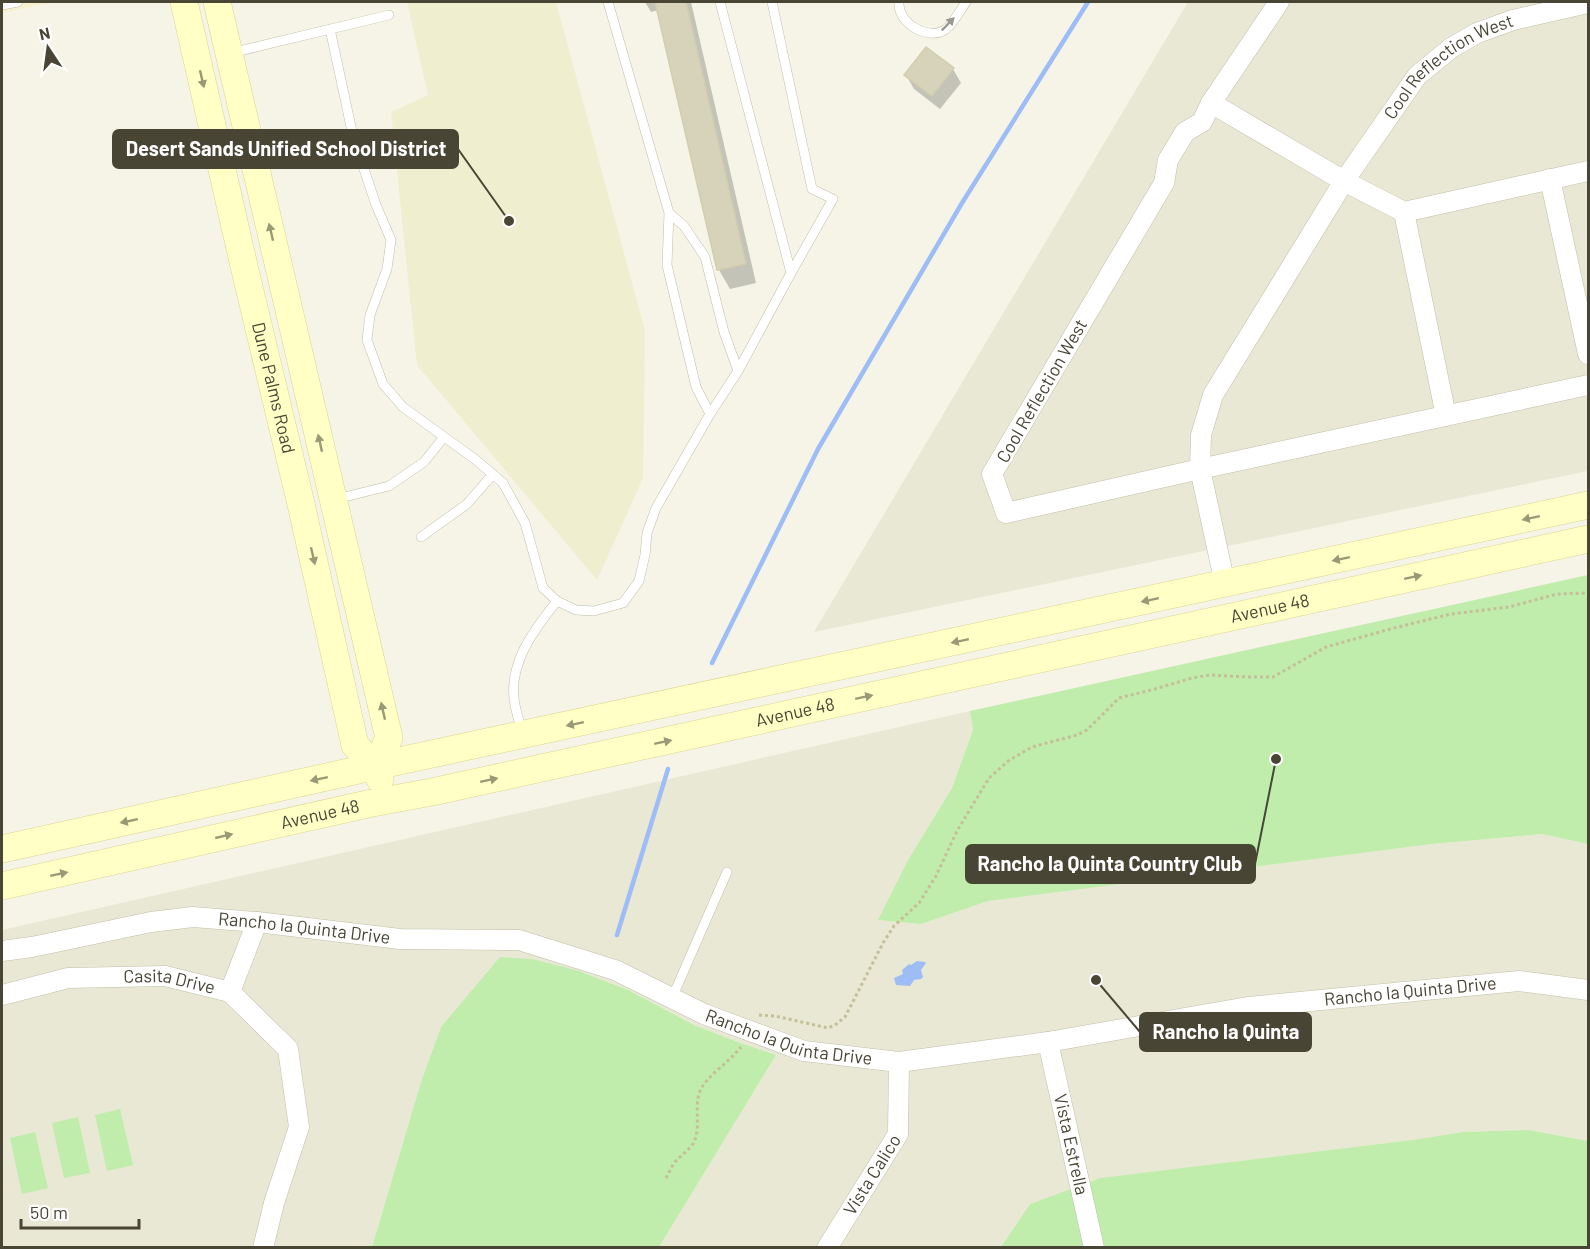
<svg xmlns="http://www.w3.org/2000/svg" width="1590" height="1249" font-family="Barlow,sans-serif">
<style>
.residential{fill:#e9e8d4}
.commercial{fill:#f8f1d0}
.education{fill:#efeecf}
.green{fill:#c0ecac}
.water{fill:#9ebdf7}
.shadow{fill:#0003}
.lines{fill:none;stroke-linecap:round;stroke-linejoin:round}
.stream{stroke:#9ebdf7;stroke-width:4.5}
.building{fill:#d7d3bb;stroke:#d3cdad;stroke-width:1.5}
.lane-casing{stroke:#c1bfa8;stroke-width:10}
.street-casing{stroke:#c1bfa8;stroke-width:21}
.secondary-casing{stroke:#d8d692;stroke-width:28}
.path{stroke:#c4bf98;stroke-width:3;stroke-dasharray:3 3;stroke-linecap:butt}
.lane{stroke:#fff;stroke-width:9}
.street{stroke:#fff;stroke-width:20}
.secondary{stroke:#ffffc6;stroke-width:27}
.oneway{fill:#9a9990}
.oneway2{fill:#9a9976}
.labels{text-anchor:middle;stroke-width:5;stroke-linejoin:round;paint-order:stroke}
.street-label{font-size:18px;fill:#484535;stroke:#fff}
.leader{fill:none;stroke:#484535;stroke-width:2}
.callout-dot{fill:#484535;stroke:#fff;stroke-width:2}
.callout{fill:#484535;stroke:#484535;stroke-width:2}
.callout-label{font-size:20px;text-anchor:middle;font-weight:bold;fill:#fff}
</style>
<rect width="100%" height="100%" fill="#f5f4e6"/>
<!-- residential -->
<path class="residential" d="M1188,2H1588V471L814,632Z
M970,711L973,730L952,788L908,860L879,920L921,924L988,901L1432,844L1542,834L1588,844V1141L1529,1130L1463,1132L1412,1140L1100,1178L1030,1204L1000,1247H659L776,1055L735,1041L694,1025L628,990L579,971L441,1027L421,1082L372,1247H2V930Z"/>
<!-- commercial -->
<path class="commercial" d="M2,2H53L2,13Z"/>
<!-- education -->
<path class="education" d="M407,2H556L645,331L643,478L597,580L417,365L391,112L428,95Z"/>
<!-- green -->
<path class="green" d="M1588,575V844L1542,834L1432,844L988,901L921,924L878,920L908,860L952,788L973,730L970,711Z
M500,957L532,959L579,971L628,990L694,1025L735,1041L776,1055L659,1247H372L421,1082L441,1027Z
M120,1109L133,1165L107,1171L95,1115Z
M78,1117L90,1173L64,1178L52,1123Z
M1529,1130L1588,1141V1247L1000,1248L1030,1204L1100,1178L1412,1140L1463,1132Z
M35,1132L48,1188L22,1194L10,1138Z"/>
<!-- water -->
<path class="water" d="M917,961L925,962L926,963L921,970L923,977L921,979L914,980L910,986L896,985L894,978L903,974L902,970L909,964L911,965Z"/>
<!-- shadow -->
<path class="shadow" d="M645,2H691L756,283L730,289L719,270L659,10L651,12Z
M953,69L961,83L940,109L914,89L906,75Z"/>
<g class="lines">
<!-- stream -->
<path class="stream" d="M712,663L818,449L962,203L1088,2
M617,935L668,769"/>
</g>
<!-- building -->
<path class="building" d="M655,2H686L746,264L717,270Z
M926,47L954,68L932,96L904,75Z"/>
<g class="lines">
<!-- lane casing -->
<g class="lane-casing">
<path id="lane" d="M608,2L669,213L684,226L705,257L724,332L738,371
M720,2L791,273
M899,2C897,23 929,42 946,29C953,24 961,9 966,2
M2,5L18,2
M330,29L353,136L376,205L391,240L387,269L370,315L367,340L383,384L403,407L476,460L503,483L525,523L543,588L557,601L576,610L594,611L623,603L639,581L645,555L647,533L656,508L710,414L738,371L791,273L833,199L812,189L772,2
M231,53L389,15
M669,213L667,265L696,387L710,414
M336,499L389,486L424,462L444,437
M421,537L467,504L493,474
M522,732C520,724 517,715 515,705C507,665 533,631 557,601
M672,998L727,872"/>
</g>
<!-- street casing -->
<g class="street-casing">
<g id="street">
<path d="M1279,2L1211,103L1202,122L1185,132L1168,160L1164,183L992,474L1006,513L1200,469L1588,385"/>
<path d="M1211,103L1344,181L1404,212L1588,171"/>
<path d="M1550,179L1588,354"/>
<path d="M1404,212L1446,416"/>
<path id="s1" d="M1225,584L1200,469L1201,435L1213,395L1344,181L1417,76L1451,48L1477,33L1513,20L1588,3"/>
<path id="s2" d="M2,951L32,947L151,922L193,917L257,922L400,939L519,940L615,970L704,1014L804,1051L899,1062L1048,1042L1248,1007L1519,981L1588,990"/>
<path d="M230,992L257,922"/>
<path id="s3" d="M2,995L68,978L165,976L230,992L288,1049L299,1127L274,1203L263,1248"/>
<path id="s4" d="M1048,1042L1094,1248"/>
<path id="s5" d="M827,1248L898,1134L899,1062"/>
</g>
</g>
<!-- secondary casing -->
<g class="secondary-casing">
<g id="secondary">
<path id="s6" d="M184,2L244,266L301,504L355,745L376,766L380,779"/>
<path d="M217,2L389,738L376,766"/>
<path d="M2,849L376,766L1588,505"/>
<path id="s7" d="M2,886L372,803L432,792L1588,539"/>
</g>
</g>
<!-- path -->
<path class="path" d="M759,1015L775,1016L828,1028L835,1025L845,1017L883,943L894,926L919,903L936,876L957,831L989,778L1008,761L1032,747L1077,735L1087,730L1119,698L1155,689L1192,678L1210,675L1248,677H1273L1326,647L1394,628L1451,614L1509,607L1557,594L1588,593
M666,1178C669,1173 671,1167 675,1162C681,1155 690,1150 694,1142C702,1125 692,1104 702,1087C712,1072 729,1062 741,1047"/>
<!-- lane -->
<use href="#lane" class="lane"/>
<!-- street -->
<use href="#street" class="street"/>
<!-- secondary -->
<use href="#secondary" class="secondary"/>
</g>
<!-- one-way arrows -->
<defs><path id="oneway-solid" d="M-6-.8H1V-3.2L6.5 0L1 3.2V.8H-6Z" transform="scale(1.5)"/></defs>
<use class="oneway" href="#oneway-solid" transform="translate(948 24) rotate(-46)"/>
<g class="oneway2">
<use href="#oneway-solid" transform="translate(202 79) rotate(77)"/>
<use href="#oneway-solid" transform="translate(271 232) rotate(-103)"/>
<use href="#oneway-solid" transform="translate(320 443) rotate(-103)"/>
<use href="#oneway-solid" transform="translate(1531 518) rotate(168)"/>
<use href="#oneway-solid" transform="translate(313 556) rotate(77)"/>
<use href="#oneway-solid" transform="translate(1341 559) rotate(168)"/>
<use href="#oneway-solid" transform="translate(1413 577) rotate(-12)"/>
<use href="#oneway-solid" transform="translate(1150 600) rotate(168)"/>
<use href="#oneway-solid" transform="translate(960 641) rotate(168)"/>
<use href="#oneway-solid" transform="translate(864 697) rotate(-12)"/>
<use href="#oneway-solid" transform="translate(383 711) rotate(-103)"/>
<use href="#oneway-solid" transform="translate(575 724) rotate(168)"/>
<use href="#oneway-solid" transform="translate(663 742) rotate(-12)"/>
<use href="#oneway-solid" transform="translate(319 779) rotate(168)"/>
<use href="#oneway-solid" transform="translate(489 780) rotate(-12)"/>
<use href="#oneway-solid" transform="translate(129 821) rotate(168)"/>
<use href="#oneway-solid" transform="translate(224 836) rotate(-13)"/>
<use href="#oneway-solid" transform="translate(59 874) rotate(-12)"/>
</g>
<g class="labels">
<!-- street labels -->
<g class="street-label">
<text dy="6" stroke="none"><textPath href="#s1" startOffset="603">Cool Reflection West</textPath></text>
<text dy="6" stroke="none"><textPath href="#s6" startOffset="396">Dune Palms Road</textPath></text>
<text transform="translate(1042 391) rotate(-60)" y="6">Cool Reflection West</text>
<text dy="6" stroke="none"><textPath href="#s7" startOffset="1298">Avenue 48</textPath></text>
<text dy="6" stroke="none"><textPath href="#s7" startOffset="812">Avenue 48</textPath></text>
<text dy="6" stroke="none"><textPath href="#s7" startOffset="326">Avenue 48</textPath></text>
<text dy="6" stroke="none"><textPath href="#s2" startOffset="306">Rancho la Quinta Drive</textPath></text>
<text dy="6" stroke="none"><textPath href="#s3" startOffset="170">Casita Drive</textPath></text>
<text dy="6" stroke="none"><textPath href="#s2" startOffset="1440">Rancho la Quinta Drive</textPath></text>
<text dy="6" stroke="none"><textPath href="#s2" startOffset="810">Rancho la Quinta Drive</textPath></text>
<text dy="6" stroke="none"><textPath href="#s4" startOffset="105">Vista Estrella</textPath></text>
<text dy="6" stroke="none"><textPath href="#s5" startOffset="86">Vista Calico</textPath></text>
</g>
</g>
<!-- callouts -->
<path class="leader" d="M509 221L458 149M1276 759L1255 864M1096 980L1140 1032"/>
<g class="callout-dot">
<circle cx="509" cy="221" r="6"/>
<circle cx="1276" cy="759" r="6"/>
<circle cx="1096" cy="980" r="6"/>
</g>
<g class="callout">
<rect x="113" y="130" width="345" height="38" rx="6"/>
<rect x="966" y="845" width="289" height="38" rx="6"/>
<rect x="1140" y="1013" width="171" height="38" rx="6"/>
</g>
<g class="callout-label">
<text x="286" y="156">Desert Sands Unified School District</text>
<text x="1110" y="871">Rancho la Quinta Country Club</text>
<text x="1226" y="1039">Rancho la Quinta</text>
</g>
<!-- border -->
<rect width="1590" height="1249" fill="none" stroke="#484535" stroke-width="6"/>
<!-- north arrow -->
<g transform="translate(48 48) rotate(347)" stroke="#ffffff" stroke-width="4.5" paint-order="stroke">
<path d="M0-4.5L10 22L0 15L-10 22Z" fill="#484535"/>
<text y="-9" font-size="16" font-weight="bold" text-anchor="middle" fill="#484535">N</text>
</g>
<!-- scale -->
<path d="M21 1219v9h118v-9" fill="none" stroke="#484535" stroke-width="3"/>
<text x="30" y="1219" font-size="18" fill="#484535" stroke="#ffffff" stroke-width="4.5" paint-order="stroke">50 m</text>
</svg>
